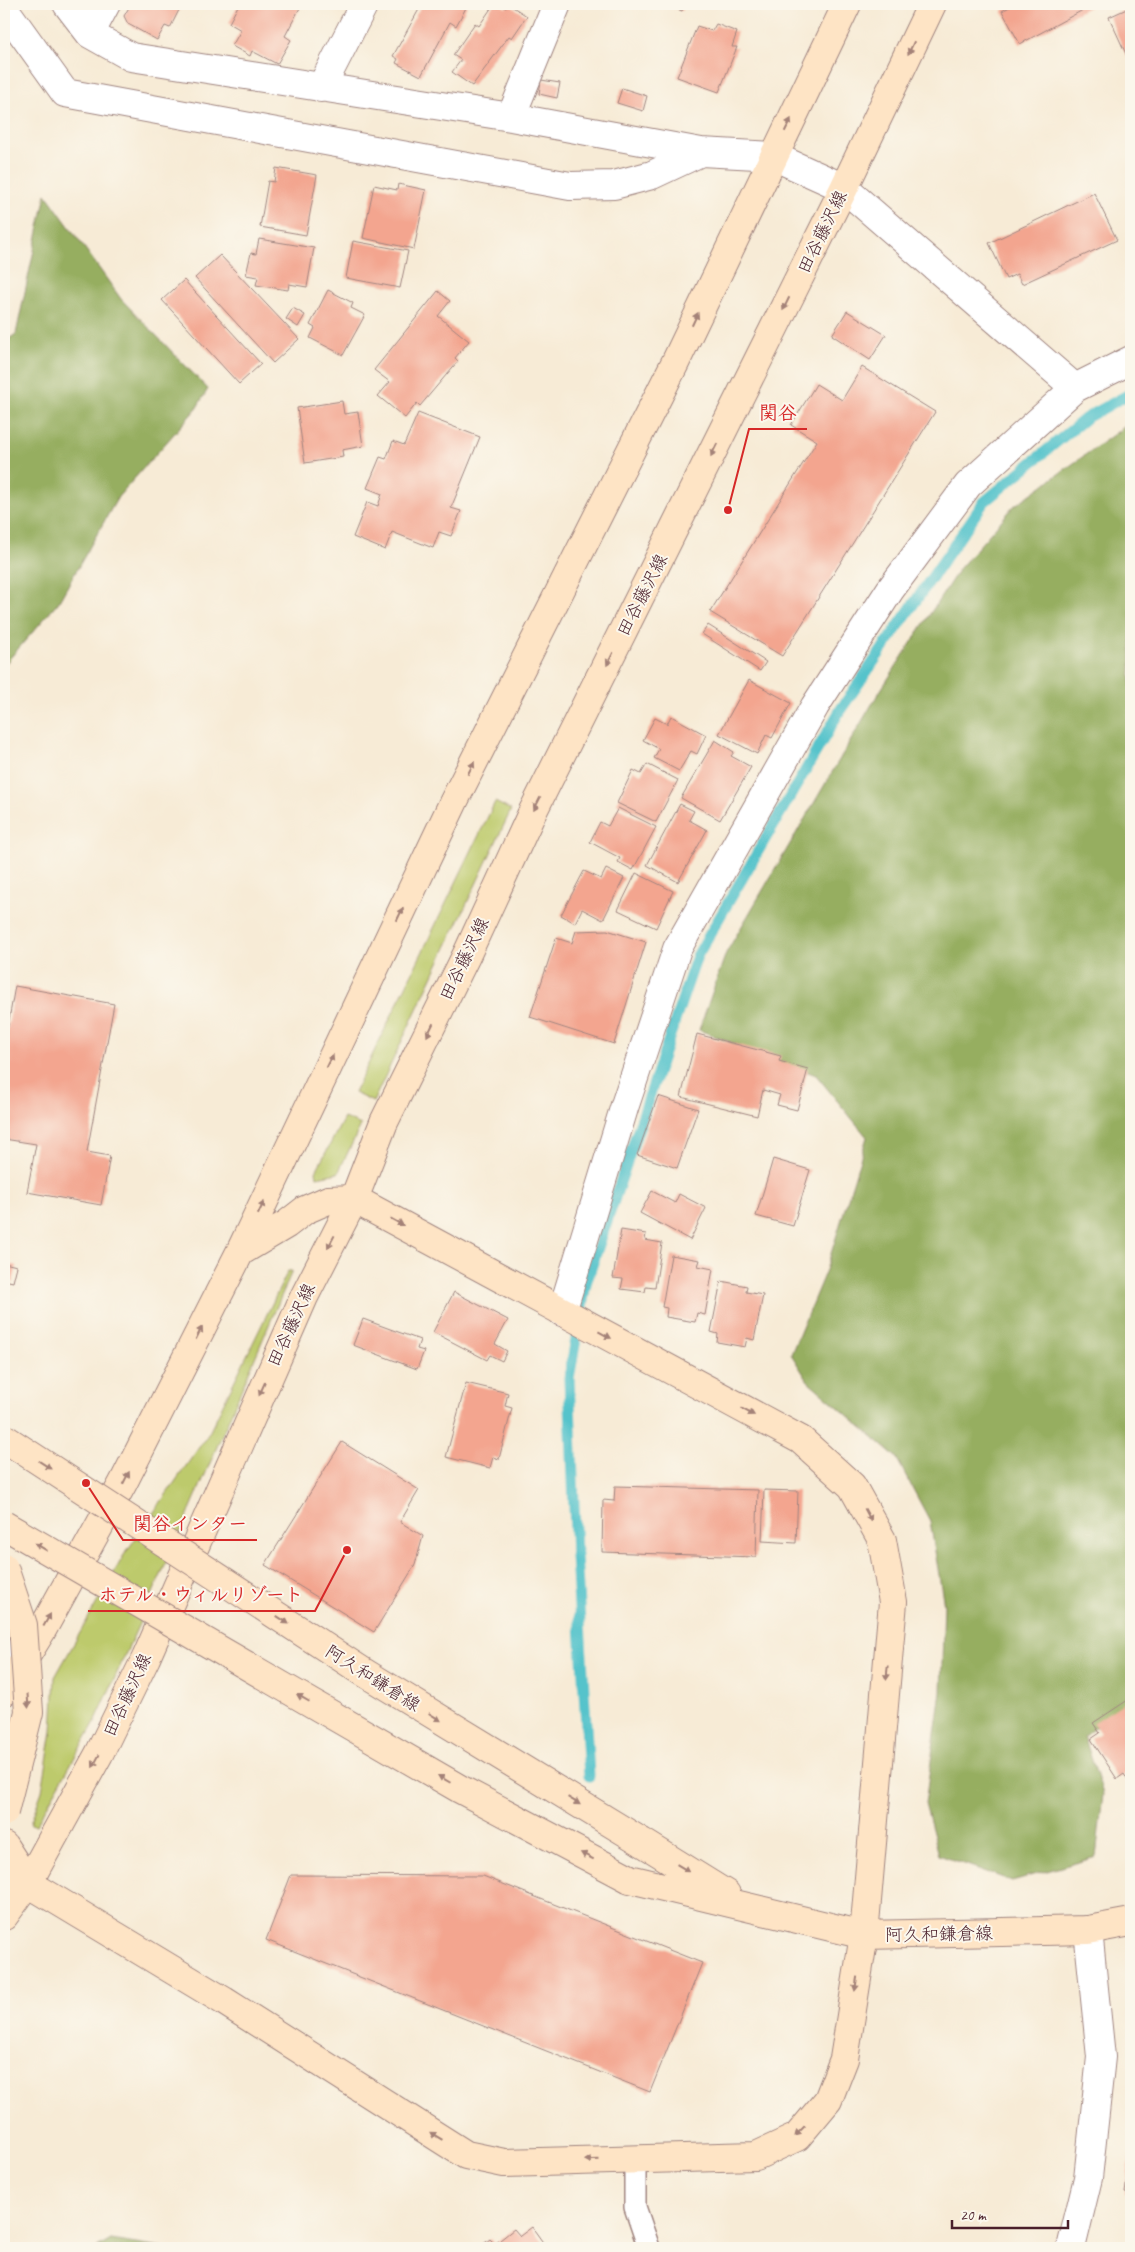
<svg xmlns="http://www.w3.org/2000/svg" width="1135" height="2252" font-family="Caveat,'Klee One',sans-serif">
<style>
.green{fill:#bdca6c;stroke:#84744c}
.forest{fill:#96ae60;stroke:#706646}
.lines{fill:none;stroke-linecap:round;stroke-linejoin:round}
.stream{stroke:#55c3cb;stroke-width:11}
.building{fill:#f3a58f}
.lane-casing{stroke:#a08580;stroke-width:24}
.street-casing{stroke:#a08580;stroke-width:30}
.secondary-casing{stroke:#a08580;stroke-width:30}
.lane{stroke:#fff;stroke-width:21}
.street{stroke:#fff;stroke-width:28}
.secondary{stroke:#fee4c5;stroke-width:28}
.secondary-bridge-casing{stroke:#a08580;stroke-width:30;stroke-linecap:butt}
.secondary-bridge{stroke:#fee4c5;stroke-width:28}
.oneway{fill:#a48278}
.labels{text-anchor:middle;stroke-width:4;stroke-linejoin:round;paint-order:stroke}
.street-label{font-size:18px;fill:#4a1f2b;stroke:#fbf7ec}
.leader{fill:none;stroke:#d62828;stroke-width:2}
.callout-dot{fill:#d62828;stroke:#fbf7ec;stroke-width:2}
.callout-label{font-size:19px;text-anchor:middle;font-weight:bold;fill:#d62828;stroke:#fbf7ec;stroke-width:4;stroke-linejoin:round;paint-order:stroke}
</style>
<rect width="100%" height="100%" fill="#fbf7ec"/>
<filter id="ink" filterUnits="userSpaceOnUse"><feTurbulence type="fractalNoise" baseFrequency=".02" numOctaves="2"/><feDisplacementMap in="SourceGraphic" scale="10" xChannelSelector="R" yChannelSelector="G"/><feConvolveMatrix kernelMatrix="1 2 1 2 8 2 1 2 1" color-interpolation-filters="sRGB"/></filter>
<filter id="wash" filterUnits="userSpaceOnUse"><feTurbulence type="fractalNoise" baseFrequency=".0096" numOctaves="4" result="noise"/><feDisplacementMap in="SourceGraphic" scale="20" xChannelSelector="R" yChannelSelector="G"/><feGaussianBlur stdDeviation="1.12" result="paint"/><feColorMatrix in="noise" values="0 0 0 0 0 0 0 0 0 0 0 0 0 0 0 0 0 1.4 0 .05"/><feComposite in="paint" operator="in"/></filter>
<g filter="url(#wash)">
<rect width="100%" height="100%" fill="#f7ebd6"/>
<!-- green -->
<path class="green" d="M495,802L511,810L373,1102L354,1093Z
M344,1118L361,1125L338,1173L317,1177L316,1171Z
M288,1271H292L187,1517L95,1722L36,1825L30,1824L42,1791L52,1731L55,1677L124,1555L209,1433Z"/>
<!-- forest -->
<path class="forest" d="M46,194L121,299L208,389L196,409L118,497L58,603L4,665V342L16,334Z
M1131,422V1699L1084,1736L1103,1794L1096,1857L1012,1881L939,1855L925,1803L941,1692L944,1605L930,1521L896,1457L808,1381L791,1354L826,1270L867,1137L816,1075L699,1030L726,953L875,699L959,569L1014,506Z
M111,2240L161,2248H97Z"/>
<g class="lines">
<!-- stream -->
<path class="stream" d="M589,1776L576,1555L569,1378L586,1283L697,956L841,709L984,502L1086,418L1131,393"/>
</g>
<g id="blocks">
<!-- building -->
<path class="building" d="M131,4H182L170,28L165,26L157,40L128,24L124,16Z
M239,4H302L285,36L291,40L277,64L252,51L250,56L232,46L241,30L229,23Z
M422,4H464L467,6L456,26L450,22L421,76L396,63L398,59L393,56Z
M494,4H500L506,8L508,4L527,16L512,38L509,36L472,86L452,72L461,60L453,55L475,23L479,26Z
M664,4H685L682,11Z
M1015,4H1094L1020,44L1002,11Z
M1131,7V65L1109,17Z
M716,24L737,32L732,47H737L719,92L677,77L697,26L712,31Z
M541,80L560,83L557,98L539,94Z
M622,88L647,96L643,111L617,103Z
M276,168L317,175L306,235L260,227L268,181L274,182Z
M398,184L426,190L414,249L363,238L374,185L397,190Z
M1094,193L1117,240L1022,284L1017,274L1006,279L989,243Z
M259,239L314,248L307,287L289,284L288,290L256,285L258,277L246,275L251,253L256,254Z
M353,241L408,251L400,288L346,278Z
M220,255L299,339L273,363L195,278Z
M184,280L261,364L239,384L162,300Z
M328,290L353,303L351,308L365,315L343,355L310,338L315,328L310,325Z
M438,291L450,301L438,316L469,341L455,358L458,361L420,406L417,403L405,418L378,396L390,382L374,370Z
M293,308L305,315L298,327L286,319Z
M847,311L886,335L870,360L832,335Z
M862,367L935,412L782,656L710,612L817,441L791,425L815,386L816,384L842,400Z
M342,401L344,414L358,412L363,446L342,450L343,457L305,463L297,408Z
M418,413L480,437L451,508L461,511L451,536L439,532L433,548L392,532L385,550L353,537L367,502L378,506L382,494L367,488L380,457L386,459L393,441L404,445Z
M708,625L766,662L760,671L702,634Z
M749,680L791,703L772,738L766,735L757,754L719,734Z
M671,716L706,735L697,754L691,751L679,771L654,758L659,749L643,740L655,718L667,724Z
M715,740L734,752L731,756L751,767L720,820L681,798Z
M647,764L678,780L656,822L617,803L633,770L641,774Z
M680,804L694,811L689,820L707,830L678,882L647,865Z
M618,808L656,827L633,870L618,862L620,858L590,842L600,822L608,826Z
M606,869L624,878L603,920L582,909L575,923L561,915L584,871L601,879Z
M636,873L673,891L656,928L618,910Z
M607,930L646,942L614,1044L530,1017L556,938L572,943L576,931Z
M15,986L114,1004L87,1152L110,1156L101,1205L27,1192L36,1144L4,1139V1048Z
M697,1034L781,1056L779,1061L808,1069L797,1110L777,1105L780,1095L763,1090L757,1116L681,1097Z
M658,1096L698,1109L677,1168L637,1155Z
M773,1159L810,1170L793,1226L756,1216Z
M652,1191L675,1203L679,1194L706,1208L690,1240L640,1213Z
M621,1230L646,1234L645,1240L662,1243L655,1288L646,1287L645,1292L621,1289L623,1279L613,1278Z
M671,1255L700,1260L698,1266L713,1269L705,1315L697,1313L695,1322L666,1317L667,1308L662,1307Z
M4,1263L17,1266L13,1282L4,1280Z
M721,1281L747,1286L746,1292L763,1295L754,1340L747,1338L745,1347L717,1342L718,1334L711,1332Z
M454,1292L508,1320L495,1344L507,1351L502,1361L490,1355L487,1360L433,1332Z
M363,1319L420,1340L417,1349L424,1351L417,1369L353,1345Z
M466,1383L508,1393L505,1406L512,1408L499,1459L493,1457L490,1468L446,1457Z
M342,1442L419,1490L400,1522L423,1536L415,1565L374,1632L265,1565Z
M615,1486L758,1490L756,1557L602,1552L603,1500L614,1501Z
M764,1490L798,1491L796,1543L762,1541Z
M1131,1698V1786L1124,1774L1117,1779L1091,1739L1100,1733L1093,1723Z
M291,1875L483,1876L702,1963L650,2092L266,1940Z
M1130,2156H1131V2194L1125,2193Z
M532,2227L547,2248H478L490,2239L495,2244L514,2229L520,2236Z"/>
</g>
</g>
<g filter="url(#ink)">
<use href="#blocks" fill-opacity="0" stroke="#a08580" stroke-width="1"/>
<g class="lines">
<!-- lane casing -->
<g class="lane-casing">
<path id="lane" d="M635,2159V2207L649,2248"/>
</g>
<!-- street casing -->
<g class="street-casing">
<path id="street" d="M67,4L90,34L131,57L511,117L701,152L773,156L844,188L1075,388
M4,8L65,93L570,186L614,185L652,175L701,152
M90,34L106,4
M321,88L364,4
M511,117L557,4
M562,1312L625,1105L677,949L815,706L890,590L968,485L1075,388L1131,360
M4,1651L16,1672
M1071,2248L1088,2178L1101,2057L1088,1930"/>
</g>
<!-- secondary casing -->
<g class="secondary-casing">
<path id="secondary" d="M4,1692L41,1632L123,1483L240,1252L454,801L675,363L847,4
M642,1842L726,1894
M4,1846L28,1883L224,2001L466,2155L504,2163L756,2156L797,2137L828,2100L844,2059L864,1935L893,1602L882,1540L852,1486L801,1440L354,1199L328,1200L305,1210L287,1224L240,1252
M630,1879L864,1935L1088,1930L1131,1922
M4,1916L28,1883L99,1754L146,1658L304,1297L354,1199L384,1122L467,954L532,813L844,188L932,4"/>
</g>
<!-- lane -->
<use href="#lane" class="lane"/>
<!-- street -->
<use href="#street" class="street"/>
<!-- secondary -->
<use href="#secondary" class="secondary"/>
<!-- secondary-bridge casing -->
<g class="secondary-bridge-casing">
<path id="secondary-bridge" d="M4,1438L365,1673L642,1842
M4,1525L460,1789L630,1879
M4,1568L23,1625L29,1712L4,1812"/>
</g>
<!-- secondary-bridge -->
<use href="#secondary-bridge" class="secondary-bridge"/>
</g>
<!-- one-way arrows -->
<defs><path id="oneway-solid" d="M-6-.8H1V-3.2L6.5 0L1 3.2V.8H-6Z" transform="scale(1.25)"/></defs>
<g class="oneway">
<use href="#oneway-solid" transform="translate(911 48) rotate(115)"/>
<use href="#oneway-solid" transform="translate(788 125) rotate(-64)"/>
<use href="#oneway-solid" transform="translate(786 304) rotate(116)"/>
<use href="#oneway-solid" transform="translate(695 319) rotate(-65)"/>
<use href="#oneway-solid" transform="translate(714 450) rotate(116)"/>
<use href="#oneway-solid" transform="translate(610 659) rotate(117)"/>
<use href="#oneway-solid" transform="translate(471 768) rotate(-63)"/>
<use href="#oneway-solid" transform="translate(537 804) rotate(117)"/>
<use href="#oneway-solid" transform="translate(400 914) rotate(-64)"/>
<use href="#oneway-solid" transform="translate(430 1030) rotate(116)"/>
<use href="#oneway-solid" transform="translate(330 1061) rotate(-64)"/>
<use href="#oneway-solid" transform="translate(261 1208) rotate(-65)"/>
<use href="#oneway-solid" transform="translate(397 1222) rotate(29)"/>
<use href="#oneway-solid" transform="translate(331 1242) rotate(118)"/>
<use href="#oneway-solid" transform="translate(199 1333) rotate(-63)"/>
<use href="#oneway-solid" transform="translate(605 1335) rotate(28)"/>
<use href="#oneway-solid" transform="translate(262 1389) rotate(114)"/>
<use href="#oneway-solid" transform="translate(748 1412) rotate(28)"/>
<use href="#oneway-solid" transform="translate(45 1465) rotate(33)"/>
<use href="#oneway-solid" transform="translate(126 1478) rotate(-63)"/>
<use href="#oneway-solid" transform="translate(868 1515) rotate(62)"/>
<use href="#oneway-solid" transform="translate(41 1547) rotate(-149)"/>
<use href="#oneway-solid" transform="translate(47 1620) rotate(-61)"/>
<use href="#oneway-solid" transform="translate(283 1620) rotate(33)"/>
<use href="#oneway-solid" transform="translate(887 1673) rotate(95)"/>
<use href="#oneway-solid" transform="translate(303 1698) rotate(-150)"/>
<use href="#oneway-solid" transform="translate(28 1701) rotate(86)"/>
<use href="#oneway-solid" transform="translate(435 1717) rotate(32)"/>
<use href="#oneway-solid" transform="translate(96 1761) rotate(118)"/>
<use href="#oneway-solid" transform="translate(444 1779) rotate(-150)"/>
<use href="#oneway-solid" transform="translate(574 1801) rotate(31)"/>
<use href="#oneway-solid" transform="translate(587 1856) rotate(-153)"/>
<use href="#oneway-solid" transform="translate(683 1868) rotate(31)"/>
<use href="#oneway-solid" transform="translate(856 1984) rotate(99)"/>
<use href="#oneway-solid" transform="translate(800 2131) rotate(134)"/>
<use href="#oneway-solid" transform="translate(436 2136) rotate(-149)"/>
<use href="#oneway-solid" transform="translate(592 2160) rotate(178)"/>
</g>
</g>
<g class="labels">
<!-- street labels -->
<g class="street-label">
<text transform="translate(822 232) rotate(-64)" y="6">田谷藤沢線</text>
<text transform="translate(642 595) rotate(-63)" y="6">田谷藤沢線</text>
<text transform="translate(464 959) rotate(-64)" y="6">田谷藤沢線</text>
<text transform="translate(291 1325) rotate(-65)" y="6">田谷藤沢線</text>
<text transform="translate(373 1678) rotate(32)" y="6">阿久和鎌倉線</text>
<text transform="translate(127 1695) rotate(-65)" y="6">田谷藤沢線</text>
<text transform="translate(939 1934) rotate(-1)" y="6">阿久和鎌倉線</text>
</g>
</g>
<!-- callouts -->
<path class="leader" d="M728 510L749 429H807M86 1483L123 1540H257M347 1550L315 1611H88"/>
<g class="callout-dot">
<circle cx="728" cy="510" r="5"/>
<circle cx="86" cy="1483" r="5"/>
<circle cx="347" cy="1550" r="5"/>
</g>
<g class="callout-label">
<text x="778" y="419">関谷</text>
<text x="190" y="1530">関谷インター</text>
<text x="201" y="1601">ホテル・ウィルリゾート</text>
</g>
<!-- margin -->
<rect width="1135" height="2252" fill="none" stroke="#fbf7ec" stroke-width="20"/>
<!-- scale -->
<path d="M952 2220v8h116v-8" fill="none" stroke="#4a1f2b" stroke-width="2.5"/>
<text x="960" y="2220" font-size="15" fill="#4a1f2b" stroke="#fbf7ec" stroke-width="4" paint-order="stroke">20 m</text>
</svg>
